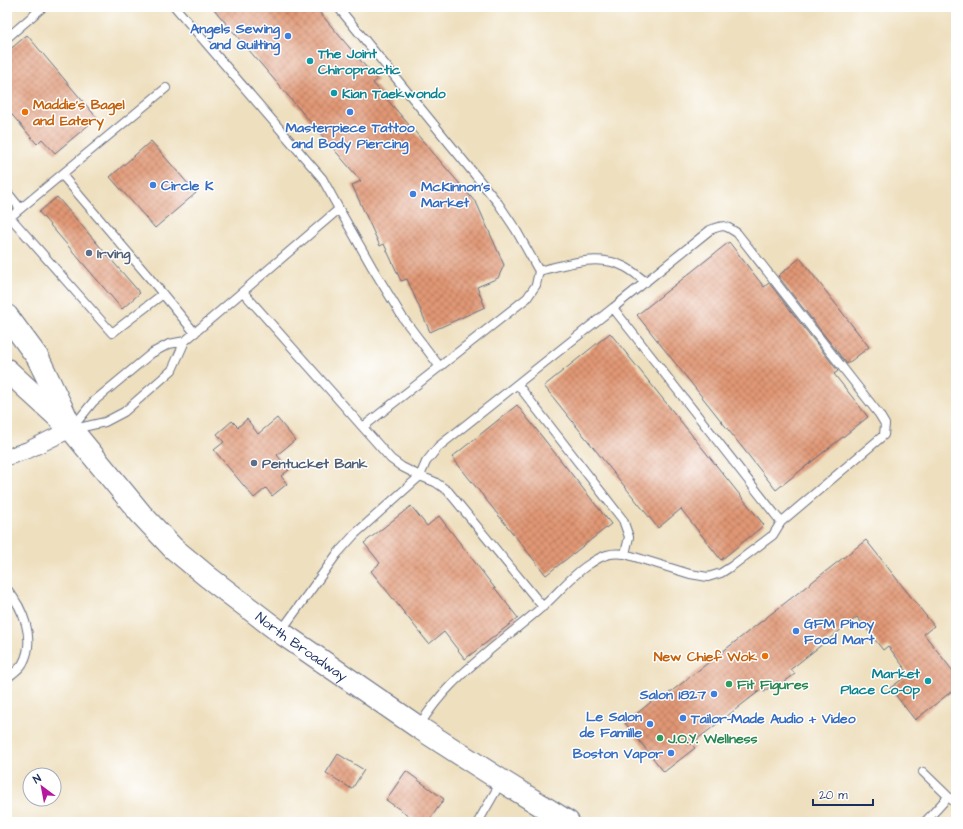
<svg xmlns="http://www.w3.org/2000/svg" width="963" height="829" font-family="'Architects Daughter',sans-serif">
<style>
.building{fill:url(#building-cross-hatch)}
.lines{fill:none;stroke-linecap:round;stroke-linejoin:round}
.service-casing{stroke:#656d80;stroke-width:10}
.minor-casing{stroke:#656d80;stroke-width:18}
.primary-casing{stroke:#656d80;stroke-width:24}
.service{stroke:#fff;stroke-width:8}
.minor{stroke:#fff;stroke-width:16}
.primary{stroke:#fff;stroke-width:22}
.shop-dot{fill:#3f7fe0;stroke:#fff;stroke-width:1.5}
.culture-dot{fill:#0f9aa8;stroke:#fff;stroke-width:1.5}
.food-dot{fill:#e8710a;stroke:#fff;stroke-width:1.5}
.service-dot{fill:#5c6f8a;stroke:#fff;stroke-width:1.5}
.leisure-dot{fill:#2e9e5b;stroke:#fff;stroke-width:1.5}
.labels{text-anchor:middle;stroke-width:3;stroke-linejoin:round;paint-order:stroke}
.shop-label{font-size:14px;font-weight:bold;fill:#366cbe;stroke:#fff;text-anchor:end}
.culture-label{font-size:14px;font-weight:bold;fill:#0d838f;stroke:#fff;text-anchor:start}
.food-label{font-size:14px;font-weight:bold;fill:#c56008;stroke:#fff;text-anchor:start}
.service-label{font-size:14px;font-weight:bold;fill:#4e5e75;stroke:#fff;text-anchor:start}
.street-label{font-size:14px;fill:#1b2f5e;stroke:#fff}
.leisure-label{font-size:14px;font-weight:bold;fill:#27864d;stroke:#fff;text-anchor:start}
</style>
<defs>
<pattern id="building-cross-hatch" width="8" height="8" patternUnits="userSpaceOnUse"><rect width="8" height="8" fill="#e19774"/><path d="M0 0l8 8M0 8l8-8" fill="none" stroke="#b67c62"/></pattern>
</defs>
<rect width="100%" height="100%" fill="#fff"/>
<filter id="ink" filterUnits="userSpaceOnUse"><feTurbulence type="fractalNoise" baseFrequency=".025" numOctaves="2"/><feDisplacementMap in="SourceGraphic" scale="8" xChannelSelector="R" yChannelSelector="G"/><feConvolveMatrix kernelMatrix="1 2 1 2 8 2 1 2 1" color-interpolation-filters="sRGB"/></filter>
<filter id="wash" filterUnits="userSpaceOnUse"><feTurbulence type="fractalNoise" baseFrequency=".012" numOctaves="4" result="noise"/><feDisplacementMap in="SourceGraphic" scale="16" xChannelSelector="R" yChannelSelector="G"/><feGaussianBlur stdDeviation="0.9" result="paint"/><feColorMatrix in="noise" values="0 0 0 0 0 0 0 0 0 0 0 0 0 0 0 0 0 1.4 0 .05"/><feComposite in="paint" operator="in"/></filter>
<g filter="url(#wash)">
<rect width="100%" height="100%" fill="#eedfbe"/>
<g id="blocks">
<!-- building -->
<path class="building" d="M212,7H315L377,80L373,83L477,204L504,265L498,278L477,287L485,307L430,332L407,279L401,281L384,244L380,246L352,185L361,181Z
M27,35L97,118L55,153L42,139L37,144L7,109V52Z
M151,141L196,193L155,228L110,177Z
M57,197L140,293L122,309L39,212Z
M729,242L764,287L769,283L838,371L834,374L868,417L776,490L637,315Z
M800,258L869,347L847,364L778,276Z
M610,333L764,525L721,560L681,509L658,528L544,386Z
M517,405L611,524L546,575L452,457Z
M277,418L295,440L277,455L289,470L281,476L287,484L272,496L266,488L254,498L214,450L224,442L217,434L232,421L238,427L247,419L258,434Z
M411,506L427,526L439,516L518,618L465,659L444,632L429,644L371,571L380,563L364,543Z
M866,540L934,626L924,634L956,675V688L915,720L890,688L909,674L888,646L883,650L857,617L791,669L795,674L780,685L777,681L764,692L762,689L691,744L695,748L664,772L625,723L656,698L659,701Z
M338,754L364,770L352,789L326,773Z
M406,771L444,799L428,822H418L386,800Z"/>
</g>
</g>
<g filter="url(#ink)">
<use href="#blocks" fill-opacity="0" stroke="#656d80" stroke-width="1"/>
<g class="lines">
<!-- service casing -->
<g class="service-casing">
<path id="service" d="M338,7L498,203L516,230L539,271L536,285L527,298L363,427
M7,38L43,7
M62,175L153,282L195,333
M7,192L20,208
M339,209L372,267L403,318L440,367
M10,217L112,333L163,294
M8,219L166,88
M539,271C566,264 599,253 625,267C633,271 639,277 646,282
M243,292L391,459L402,467L420,476L435,482L448,491L543,607
M613,308L710,230C724,224 725,225 737,233L879,414L885,424L884,435L781,522
M518,385L623,520L629,537L625,554
M72,428L93,402L152,353L169,344L185,341
M74,429L105,422L124,412L172,370L185,341L339,209L322,178L175,7
M7,589C23,608 36,639 23,663C20,669 12,674 7,678
M281,631L337,554L355,534L420,476L426,462L438,447L613,308L781,522L773,535L732,566L721,573L708,577L690,574L625,554C611,552 603,555 591,563C572,574 558,594 541,608C511,634 478,657 450,686C438,698 428,712 418,727
M923,772L956,804
M478,822L501,782
M925,822L948,797"/>
</g>
<!-- minor casing -->
<g class="minor-casing">
<path id="minor" d="M7,457L28,450L71,429"/>
</g>
<!-- primary casing -->
<g class="primary-casing">
<g id="primary">
<path d="M7,316L38,358L67,419"/>
<path id="s1" d="M7,370L71,429L141,514L173,548L208,577L280,632L418,727L502,781L568,822"/>
</g>
</g>
<!-- service -->
<use href="#service" class="service"/>
<!-- minor -->
<use href="#minor" class="minor"/>
<!-- primary -->
<use href="#primary" class="primary"/>
</g>
</g>
<!-- markers -->
<g class="shop-dot">
<circle cx="288" cy="36" r="4"/>
<circle cx="350" cy="112" r="4"/>
<circle cx="153" cy="185" r="4"/>
<circle cx="413" cy="194" r="4"/>
<circle cx="796" cy="631" r="4"/>
<circle cx="714" cy="694" r="4"/>
<circle cx="683" cy="718" r="4"/>
<circle cx="650" cy="724" r="4"/>
<circle cx="671" cy="753" r="4"/>
</g>
<g class="culture-dot">
<circle cx="310" cy="61" r="4"/>
<circle cx="334" cy="93" r="4"/>
<circle cx="928" cy="681" r="4"/>
</g>
<g class="food-dot">
<circle cx="25" cy="112" r="4"/>
<circle cx="765" cy="656" r="4"/>
</g>
<g class="service-dot">
<circle cx="89" cy="253" r="4"/>
<circle cx="254" cy="463" r="4"/>
</g>
<g class="leisure-dot">
<circle cx="729" cy="684" r="4"/>
<circle cx="660" cy="738" r="4"/>
</g>
<g class="labels">
<!-- shop labels -->
<g class="shop-label">
<text x="280" y="33">Angels Sewing<tspan x="280" dy="16">and Quilting</tspan></text>
<text x="350" y="132" text-anchor="middle">Masterpiece Tattoo<tspan x="350" dy="16">and Body Piercing</tspan></text>
<text x="161" y="190" text-anchor="start">Circle K</text>
<text x="421" y="191" text-anchor="start">McKinnon's<tspan x="421" dy="16">Market</tspan></text>
<text x="804" y="628" text-anchor="start">GFM Pinoy<tspan x="804" dy="16">Food Mart</tspan></text>
<text x="706" y="699">Salon 1827</text>
<text x="642" y="721">Le Salon<tspan x="642" dy="16">de Famille</tspan></text>
<text x="691" y="723" text-anchor="start">Tailor-Made Audio + Video</text>
<text x="663" y="758">Boston Vapor</text>
</g>
<!-- culture labels -->
<g class="culture-label">
<text x="318" y="58">The Joint<tspan x="318" dy="16">Chiropractic</tspan></text>
<text x="342" y="98">Kian Taekwondo</text>
<text x="920" y="678" text-anchor="end">Market<tspan x="920" dy="16">Place Co-Op</tspan></text>
</g>
<!-- food labels -->
<g class="food-label">
<text x="33" y="109">Maddie's Bagel<tspan x="33" dy="16">and Eatery</tspan></text>
<text x="757" y="661" text-anchor="end">New Chief Wok</text>
</g>
<!-- service labels -->
<g class="service-label">
<text x="97" y="258">Irving</text>
<text x="262" y="468">Pentucket Bank</text>
</g>
<!-- street labels -->
<g class="street-label">
<text dy="5" stroke="none"><textPath href="#s1" startOffset="406">North Broadway</textPath></text>
</g>
<!-- leisure labels -->
<g class="leisure-label">
<text x="737" y="689">Fit Figures</text>
<text x="668" y="743">J.O.Y. Wellness</text>
</g>
</g>
<!-- margin -->
<rect width="963" height="829" fill="none" stroke="#fff" stroke-width="24"/>
<!-- north arrow -->
<g transform="translate(42 787) rotate(328)"><circle r="19" fill="#ffffff" stroke="#a4acbf"/>
<path d="M0-3L7 15L0 10L-7 15Z" fill="#b5179e"/>
<text y="-6" font-size="11" font-weight="bold" text-anchor="middle" fill="#1b2f5e">N</text>
</g>
<!-- scale -->
<path d="M813 799v6h60v-6" fill="none" stroke="#1b2f5e" stroke-width="2"/>
<text x="819" y="799" font-size="12" fill="#1b2f5e" stroke="#ffffff" stroke-width="3" paint-order="stroke">20 m</text>
</svg>
